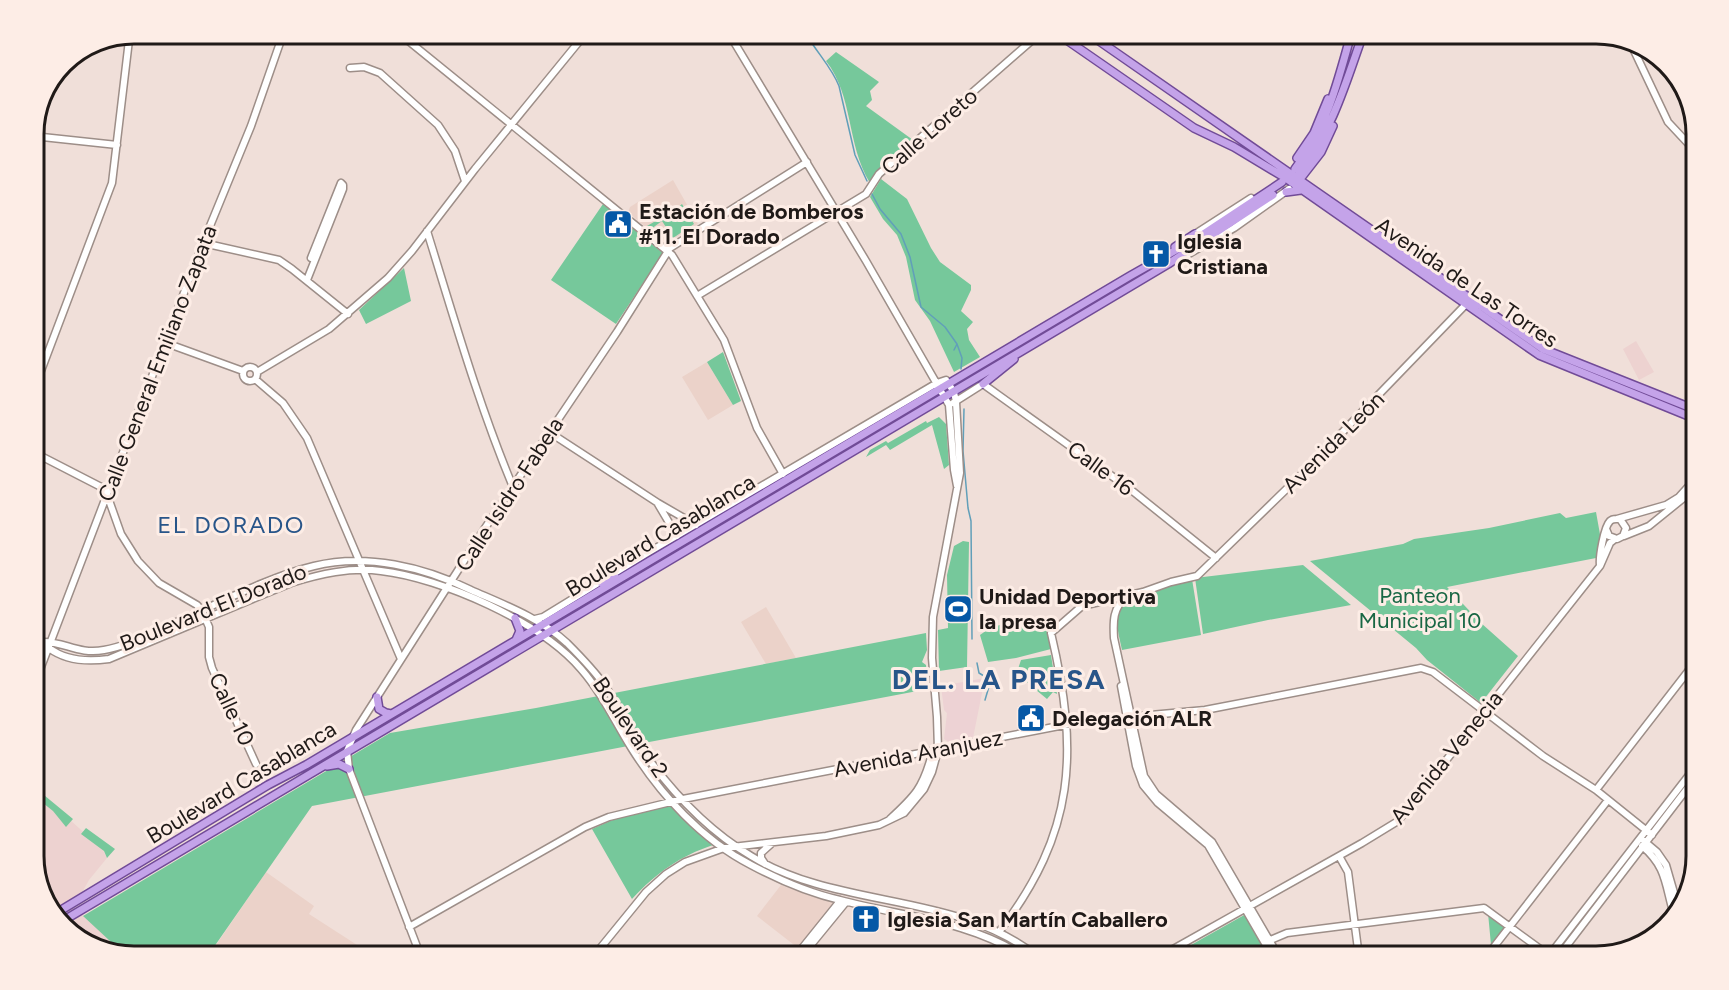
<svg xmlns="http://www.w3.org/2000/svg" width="1729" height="990" font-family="Figtree,sans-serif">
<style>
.commercial{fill:#edd2d0}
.built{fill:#ebd2c9}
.medical{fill:#edd2d4}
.green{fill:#76c89b}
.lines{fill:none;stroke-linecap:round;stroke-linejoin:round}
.stream{stroke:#619fb9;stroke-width:1.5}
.secondary-casing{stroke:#9d8e88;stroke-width:9}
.primary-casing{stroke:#714b97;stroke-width:10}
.secondary{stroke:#fff;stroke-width:6}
.primary{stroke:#c4a3e9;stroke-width:7}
.labels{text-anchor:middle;stroke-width:6;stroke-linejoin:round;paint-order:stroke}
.street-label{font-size:22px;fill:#201a18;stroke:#fdede6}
.poi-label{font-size:22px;font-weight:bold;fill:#201a18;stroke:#fdede6;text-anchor:start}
.park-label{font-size:22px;fill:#196744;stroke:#fdede6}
.neighbourhood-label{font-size:24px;letter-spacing:1.5px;fill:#285589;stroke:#fdede6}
.district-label{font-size:28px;font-weight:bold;letter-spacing:1.5px;fill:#285589;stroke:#fdede6}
.rim{fill:none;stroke:#201a18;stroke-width:3}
</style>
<rect width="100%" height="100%" fill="#f0dfd9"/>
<!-- commercial -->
<path class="commercial" d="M1636,341L1654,372L1639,380L1623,349Z
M33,786L103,850L107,858L89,880L74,907L124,954L84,944L50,912L33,862Z"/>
<!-- built -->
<path class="built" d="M673,180L698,224L665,244L628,212L630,207Z
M707,362L733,405L708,420L682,377Z
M766,607L796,658L766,664L741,622Z
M266,872L314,906L309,914L368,952L363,957H225L214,948Z
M781,885L811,896L835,903L798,948L757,916Z"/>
<!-- medical -->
<path class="medical" d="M985,678L973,738L949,742L944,739L947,713L944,710L941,686Z"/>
<!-- green -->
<path class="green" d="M836,52L879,82L870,91L872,100L866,106L913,140L876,172L870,183C846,143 854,97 826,61Z
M881,179L907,199L931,248L940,262L971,285V290L961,311L973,322L967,329L969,340L980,357L954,372L930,321L915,300L906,257L897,235L883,219L870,197Z
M603,204L663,253L616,324L551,280Z
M682,204L694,224L673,238L662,221L651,229L647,226C660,218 672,213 682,204Z
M404,268L411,301L366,324L359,310Z
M723,352L741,401L733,405L707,362Z
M939,417L946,424L949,465L944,469L932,425L890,450L886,445L866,457L870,450L886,441L888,443L926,421L927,423Z
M1596,512L1601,540L1596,558L1447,587L1481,623L1518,656L1481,703L1427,660L1416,648L1310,561L1403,544L1414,539L1489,528L1560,513L1566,518Z
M963,541L969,542L967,667L939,671L938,630L948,628L947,575L954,546Z
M1303,565L1351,605L1268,620L1203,634L1195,578Z
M1192,579L1201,635L1122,650C1118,631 1112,615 1126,599Z
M1028,619L1034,626L1047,627L1051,649L1016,658L988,662L980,635C994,624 1012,622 1028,619Z
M926,633L927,650L922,662L926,665L928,689L312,806L207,957H134L124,954L83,916L390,733L536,708Z
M1051,655L1057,694L1053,692L1047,699L1030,685L1032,682L1030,681L1028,683L1019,675L1022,673L1018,669L1021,660Z
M33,786L73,819L66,827L53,811L33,795Z
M670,805L713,845C680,856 656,873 632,899L592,829L615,819Z
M86,828L115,849L107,858L104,851L81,834Z
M1488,913L1506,926L1491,945Z
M1246,914L1270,957H1198L1191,945Z"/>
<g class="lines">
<!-- stream -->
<path class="stream" d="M808,37C818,54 832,68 839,86L855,155L867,181
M872,194L880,209L901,234L910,257L921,307L945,327L957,344L954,350
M957,344L962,358L961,369
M964,409L963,451L968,508L971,521L972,639
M977,663L979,673L989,679L990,683L985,700"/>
<!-- secondary casing -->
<g class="secondary-casing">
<path id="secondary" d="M731,37L866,261L949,405L954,470L957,486
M406,39L672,255L724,340L757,428L783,474
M1630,42L1668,122L1696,152
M350,68L364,67L380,73L438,125L455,151L465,181
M33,136L117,145
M427,231C454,318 478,403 513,487
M1195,234L1251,198
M203,243L279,260L292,269L348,314
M311,258L341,183
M1180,259L1234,228L1289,189
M307,280L343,189V185L341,183
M697,296L866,194L879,174L1037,36
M166,343L243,371
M243 374a7 7 0 1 1 14 0a7 7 0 1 1-14 0Z
M257,372L329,329L388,278L412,251L475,169L582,38
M255,379L283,403L307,438L401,659
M33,392L112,183L129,40
M953,403L983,384L1130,489L1216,558
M549,432L658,503L696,525
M33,452L105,489L121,534L138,561L159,583L197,605L202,611L209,627V657L212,668L256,764
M658,504L677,536
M1617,519L1666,505L1679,497L1696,478
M1624,536L1649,526L1696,488
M1600,565C1599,557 1604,527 1610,521C1613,518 1615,519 1620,519L1626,528L1623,536L1617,539L1609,536L1606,529
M1126,597C1113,608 1113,621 1114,638L1144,776L1156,794L1212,842L1279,957
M535,619L543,617L649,552L937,383L946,380L954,392L956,402L960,473L933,617L932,658L937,717L938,750L932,772L924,789L904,813L879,825L826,836L724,848L685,862L666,874L646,892L593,957
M33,638C39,641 43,645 49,648C66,661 88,662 109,659L291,583C320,574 350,567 381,571C442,578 541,622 581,669C602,693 615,722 632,749C661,795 702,840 751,865C779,880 809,893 840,900C904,917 968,920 1025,957
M42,642C64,641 78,655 104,650C128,646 152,632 174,623C218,604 268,577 314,566C366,553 424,567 471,590C505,605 540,618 567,643C581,657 594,670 605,686C622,710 633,738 650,761C677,797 712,833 751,856C839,910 956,891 1038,957
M1121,686L1136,766L1143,785L1158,803L1208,845L1273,957
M33,688L203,243L251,126L281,40
M1687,789L1696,796
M1596,790L1696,661
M890,819C915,796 923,788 932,754
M1644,841L1657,852L1666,865L1679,910
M1642,846C1667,867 1665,885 1674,915
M1339,856L1348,872L1359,957
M765,864L761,858V853L771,844
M409,927L585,827L609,817L683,799L1085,721L1205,710L1421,668L1433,672L1543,756L1596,790L1652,835
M999,932C1076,832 1079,752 1051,633L1082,606L1143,592L1171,582L1197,576L1304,472L1472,298
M1268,941L1287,933L1484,908L1551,957
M421,957L349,769L347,751L356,730L485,528L617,332L670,248L807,162
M795,957L840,901
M801,957L846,902
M1159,957L1362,843L1398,821L1600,566L1610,543L1615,539
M1486,957L1608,800
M1548,957L1696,766
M1558,957L1696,777"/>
</g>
<!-- primary casing -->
<g class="primary-casing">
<path id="primary" d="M1061,36L1194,128L1234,147L1284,177L1539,355L1696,419
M1092,36L1543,349L1696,410
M1297,158L1314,133L1328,99
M1295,169C1326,129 1338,82 1351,34
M1299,172C1332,132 1346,82 1363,34
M1300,179L1321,152L1333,126
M1286,192L1301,190
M1175,247L1195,234
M983,384L1014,359
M601,583L616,578
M515,618L520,631L516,640
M377,697L379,709L386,713L391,714
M327,766L339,764L349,769
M53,915L268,785L306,765L1130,276L1199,237L1282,182
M61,922L1168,264L1273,195"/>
</g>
<!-- secondary -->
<use href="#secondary" class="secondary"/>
<!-- primary -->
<use href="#primary" class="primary"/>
</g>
<!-- icons -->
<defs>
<g id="civic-square" transform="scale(1.5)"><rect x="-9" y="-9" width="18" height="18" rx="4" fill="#0558a6" stroke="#fdede6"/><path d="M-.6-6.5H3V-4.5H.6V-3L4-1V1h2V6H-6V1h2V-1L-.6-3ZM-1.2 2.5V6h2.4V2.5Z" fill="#fff"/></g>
<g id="church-square" transform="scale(1.5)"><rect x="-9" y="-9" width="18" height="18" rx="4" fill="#0558a6" stroke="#fdede6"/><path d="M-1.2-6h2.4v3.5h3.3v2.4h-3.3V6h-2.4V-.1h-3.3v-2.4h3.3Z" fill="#fff"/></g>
<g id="stadium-square" transform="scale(1.5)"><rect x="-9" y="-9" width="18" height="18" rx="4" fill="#0558a6" stroke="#fdede6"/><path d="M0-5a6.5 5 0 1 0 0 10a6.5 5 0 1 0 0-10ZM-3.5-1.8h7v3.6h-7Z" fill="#fff"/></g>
</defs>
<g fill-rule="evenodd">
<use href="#civic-square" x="618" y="224"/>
<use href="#church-square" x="1156" y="254"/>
<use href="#stadium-square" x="958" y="609"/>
<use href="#civic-square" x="1031" y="718"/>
<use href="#church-square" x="866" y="919"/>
</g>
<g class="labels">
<!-- street labels -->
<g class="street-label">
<text transform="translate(929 131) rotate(-41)" y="8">Calle Loreto</text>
<text transform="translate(1467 282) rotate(34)" y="8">Avenida de Las Torres</text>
<text transform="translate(157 363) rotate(-69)" y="8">Calle General Emiliano Zapata</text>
<text transform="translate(1333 442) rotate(-45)" y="8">Avenida León</text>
<text transform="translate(1101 468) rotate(36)" y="8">Calle 16</text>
<text transform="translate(509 494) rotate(-57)" y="8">Calle Isidro Fabela</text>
<text transform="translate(660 535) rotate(-31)" y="8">Boulevard Casablanca</text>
<text transform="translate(213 607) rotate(-22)" y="8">Boulevard El Dorado</text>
<text transform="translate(232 709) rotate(65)" y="8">Calle 10</text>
<text transform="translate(631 727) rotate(56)" y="8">Boulevard 2</text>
<text transform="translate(918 753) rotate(-11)" y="8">Avenida Aranjuez</text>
<text transform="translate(1446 757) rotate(-51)" y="8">Avenida Venecia</text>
<text transform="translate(241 782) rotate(-31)" y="8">Boulevard Casablanca</text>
</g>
<!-- poi labels -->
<g class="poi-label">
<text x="639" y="219">Estación de Bomberos<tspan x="639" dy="25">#11. El Dorado</tspan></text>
<text x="1177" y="249">Iglesia<tspan x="1177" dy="25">Cristiana</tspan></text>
<text x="979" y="604">Unidad Deportiva<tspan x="979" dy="25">la presa</tspan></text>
<text x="1052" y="726">Delegación ALR</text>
<text x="887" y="927">Iglesia San Martín Caballero</text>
</g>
<!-- park labels -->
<g class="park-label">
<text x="1420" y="603">Panteon<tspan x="1420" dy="25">Municipal 10</tspan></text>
</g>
<!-- neighbourhood labels -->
<g class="neighbourhood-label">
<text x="231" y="533">EL DORADO</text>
</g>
<!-- district labels -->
<g class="district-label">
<text x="999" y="689">DEL. LA PRESA</text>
</g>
</g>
<!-- crop -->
<path d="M0 0H1729V990H0ZM134 44H1596A90 90 0 0 1 1686 134V856A90 90 0 0 1 1596 946H134A90 90 0 0 1 44 856V134A90 90 0 0 1 134 44Z" fill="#fdede6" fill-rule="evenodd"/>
<path class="rim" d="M134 44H1596A90 90 0 0 1 1686 134V856A90 90 0 0 1 1596 946H134A90 90 0 0 1 44 856V134A90 90 0 0 1 134 44Z"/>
</svg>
